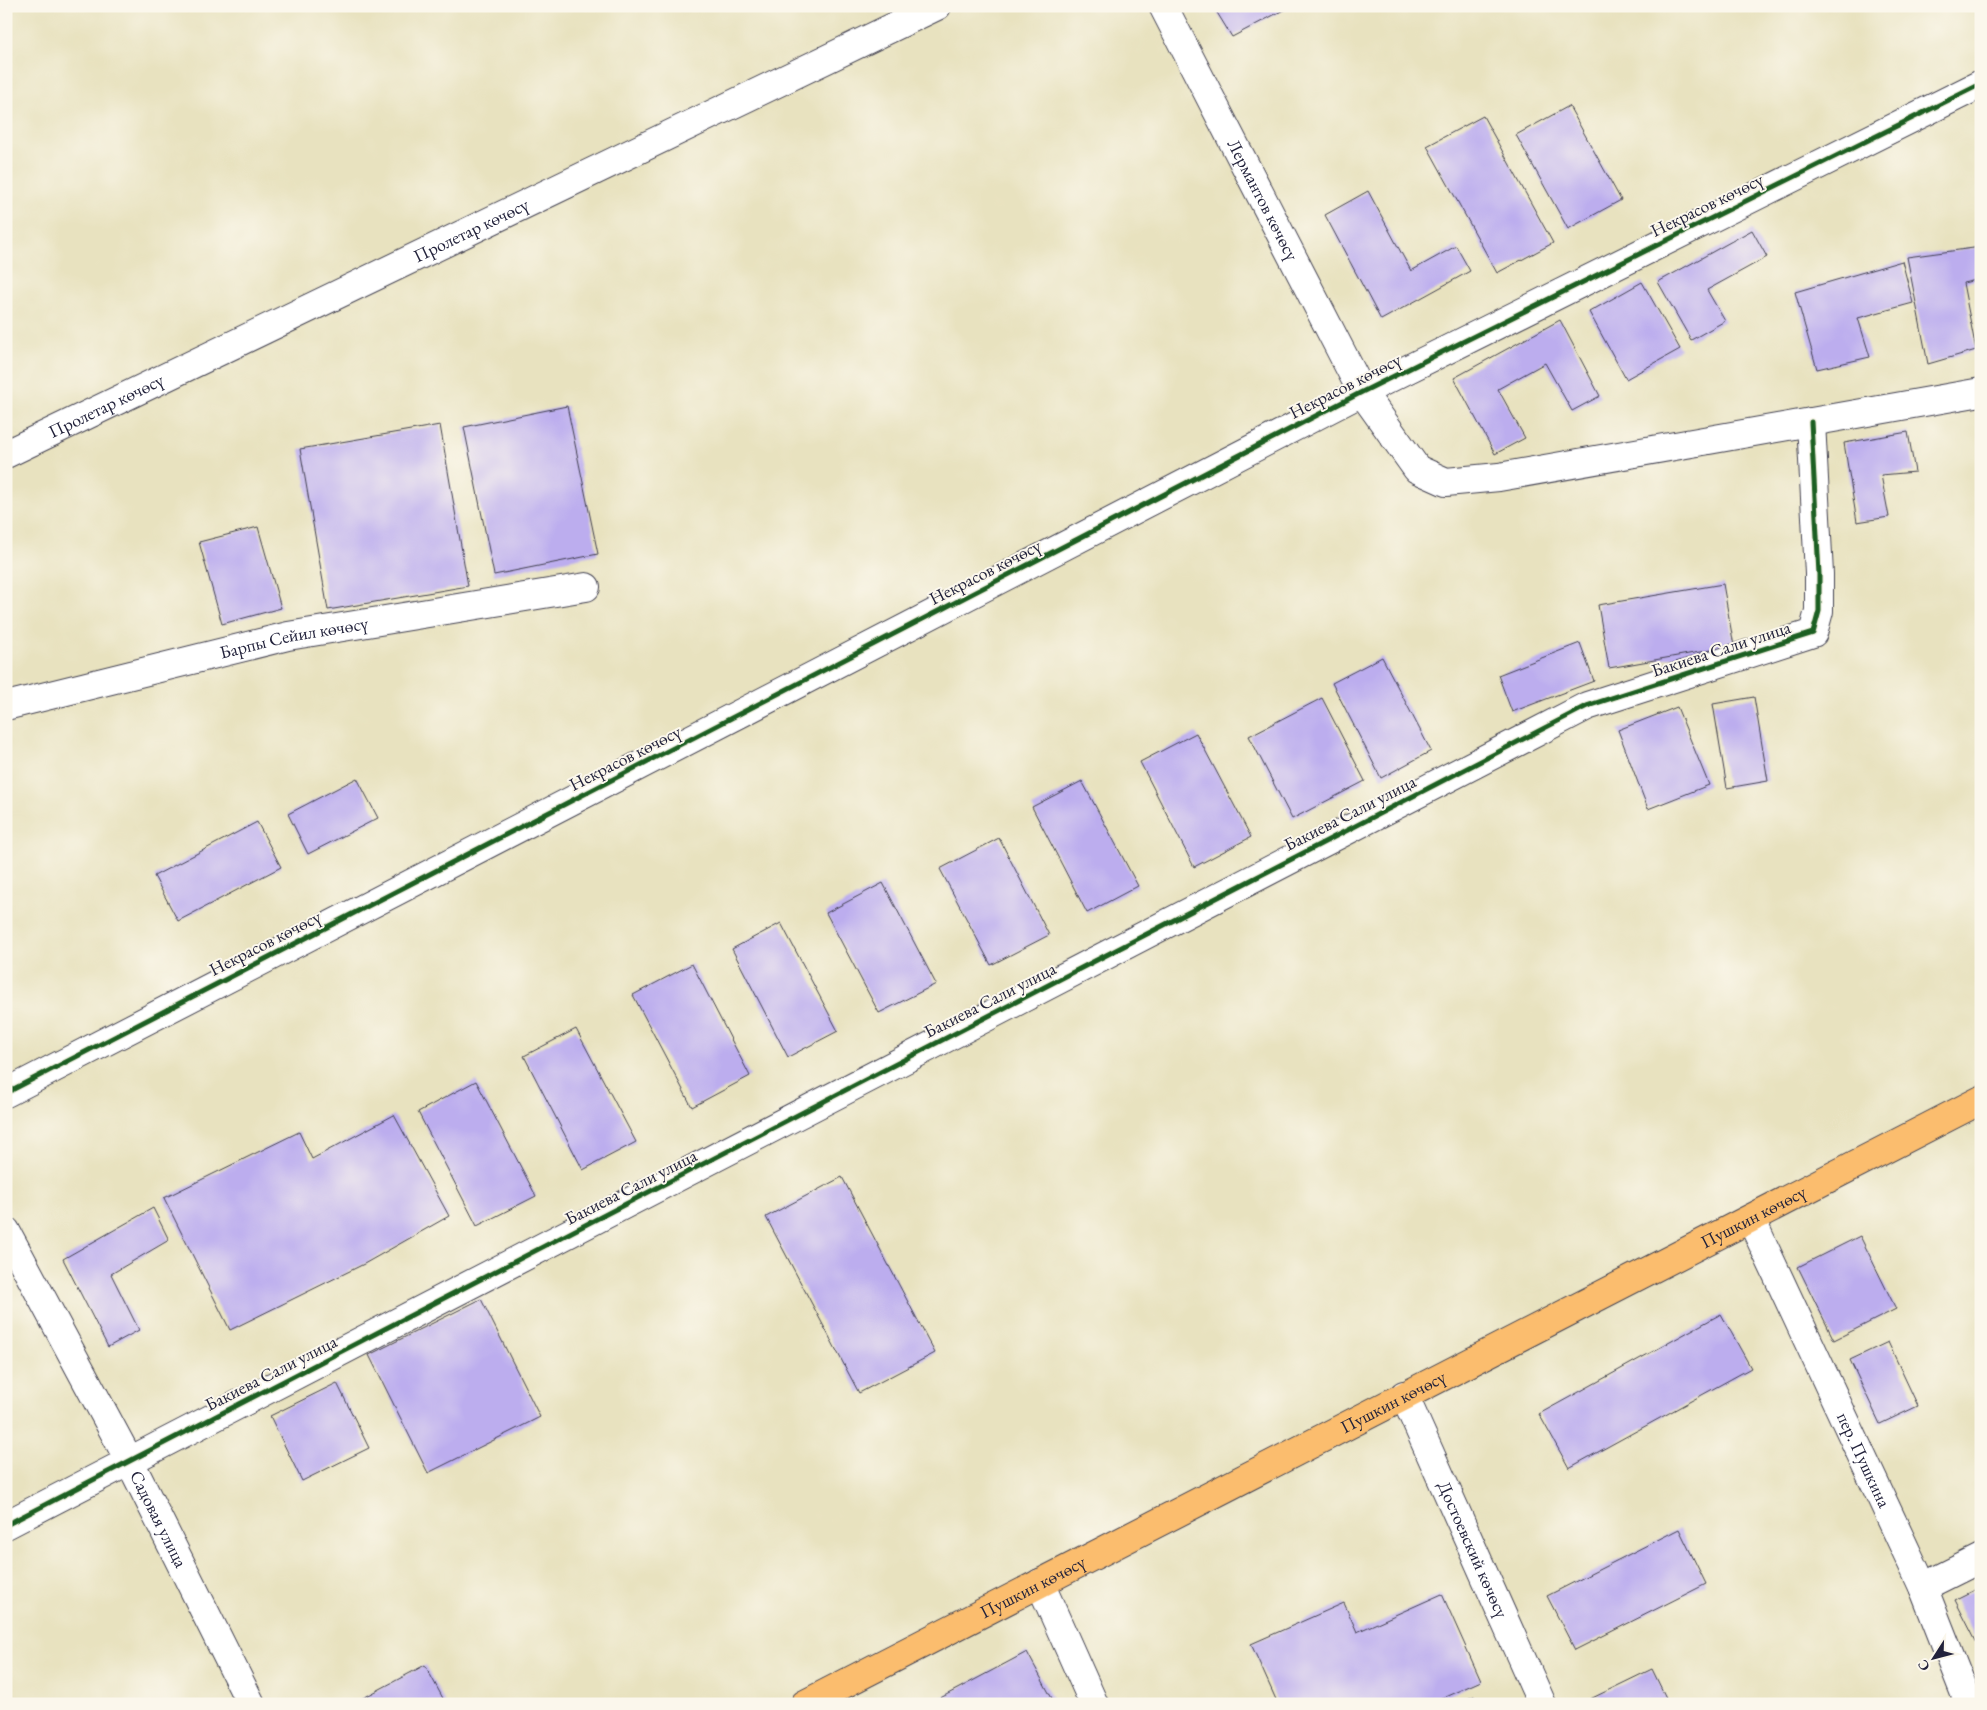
<svg xmlns="http://www.w3.org/2000/svg" width="1987" height="1710" font-family="'EB Garamond',serif">
<style>
.building{fill:#bcadee}
.lines{fill:none;stroke-linecap:round;stroke-linejoin:round}
.minor-casing{stroke:#403f4f;stroke-width:30}
.highway-casing{stroke:#403f4f;stroke-width:30}
.minor{stroke:#fff;stroke-width:28}
.highway{stroke:#fbbd6e;stroke-width:28}
.cycleway-casing{stroke:#fbf7ec;stroke-width:8}
.cycleway{stroke:#1b5e20;stroke-width:5}
.labels{text-anchor:middle;stroke-width:4;stroke-linejoin:round;paint-order:stroke}
.street-label{font-size:18px;fill:#22223b;stroke:#fbf7ec}
</style>
<rect width="100%" height="100%" fill="#fbf7ec"/>
<filter id="ink" filterUnits="userSpaceOnUse"><feTurbulence type="fractalNoise" baseFrequency=".02" numOctaves="2"/><feDisplacementMap in="SourceGraphic" scale="10" xChannelSelector="R" yChannelSelector="G"/><feConvolveMatrix kernelMatrix="1 2 1 2 8 2 1 2 1" color-interpolation-filters="sRGB"/></filter>
<filter id="wash" filterUnits="userSpaceOnUse"><feTurbulence type="fractalNoise" baseFrequency=".0096" numOctaves="4" result="noise"/><feDisplacementMap in="SourceGraphic" scale="20" xChannelSelector="R" yChannelSelector="G"/><feGaussianBlur stdDeviation="1.12" result="paint"/><feColorMatrix in="noise" values="0 0 0 0 0 0 0 0 0 0 0 0 0 0 0 0 0 1.4 0 .05"/><feComposite in="paint" operator="in"/></filter>
<g filter="url(#wash)">
<rect width="100%" height="100%" fill="#e8e2bf"/>
<g id="blocks">
<!-- building -->
<path class="building" d="M1213,6H1291L1232,37Z
M1569,106L1621,200L1568,229L1516,135Z
M1483,116L1553,243L1497,273L1427,146Z
M1368,191L1411,271L1456,246L1470,271L1381,320L1325,215Z
M1752,230L1767,257L1707,290L1725,321L1691,340L1658,282Z
M1981,247V279L1963,283L1976,350L1928,364L1907,257Z
M1902,261L1913,303L1858,318L1870,357L1817,369L1795,292Z
M1642,282L1680,349L1626,379L1589,312Z
M1560,320L1600,396L1572,411L1545,363L1498,389L1525,438L1495,454L1454,378Z
M567,406L598,554L494,575L464,427Z
M440,425L468,586L328,610L300,449Z
M1908,432L1915,472L1881,475L1889,517L1857,522L1844,443Z
M258,527L281,608L222,624L199,542Z
M1723,584L1734,646L1609,668L1598,605Z
M1580,643L1594,681L1512,712L1498,675Z
M1382,657L1431,751L1381,778L1332,683Z
M1754,697L1768,781L1727,788L1713,704Z
M1322,698L1365,781L1292,819L1249,736Z
M1677,707L1709,785L1648,809L1618,730Z
M1196,733L1251,837L1194,867L1140,762Z
M357,778L378,818L308,854L288,814Z
M1082,781L1138,886L1087,913L1032,807Z
M257,822L281,867L178,921L154,876Z
M999,838L1049,935L991,965L940,869Z
M883,883L936,984L879,1013L826,913Z
M781,923L838,1031L788,1057L732,949Z
M692,964L750,1076L692,1107L633,995Z
M576,1029L636,1142L583,1170L524,1056Z
M476,1081L536,1196L477,1226L418,1112Z
M394,1115L449,1216L364,1264L230,1330L164,1198L299,1132L312,1159Z
M842,1177L935,1353L859,1393L766,1217Z
M153,1208L169,1240L111,1274L139,1330L108,1347L63,1259Z
M1860,1236L1896,1309L1834,1340L1798,1267Z
M481,1299L540,1417L428,1473L369,1355Z
M1721,1314L1751,1368L1569,1468L1539,1414Z
M1888,1342L1918,1406L1880,1424L1850,1360Z
M337,1383L369,1448L302,1481L270,1416Z
M1679,1529L1706,1584L1575,1650L1547,1596Z
M1981,1587V1651L1955,1600Z
M1442,1594L1481,1681L1429,1704H1278L1251,1644L1344,1603L1357,1632Z
M1027,1652L1055,1704H929Z
M425,1665L446,1704H352Z
M1652,1669L1669,1704H1580Z
M1474,1696L1477,1704H1456Z"/>
</g>
</g>
<g filter="url(#ink)">
<use href="#blocks" fill-opacity="0" stroke="#403f4f" stroke-width="1"/>
<g class="lines">
<!-- minor casing -->
<g class="minor-casing">
<g id="minor">
<path id="s1" d="M1163,6L1362,392L1417,469L1446,482L1499,477L1981,392"/>
<path id="s2" d="M6,454L937,6"/>
<path id="s3" d="M6,706L288,636L586,587"/>
<path d="M6,1093L1362,392L1981,84"/>
<path id="s4" d="M1751,1219L1923,1587L1969,1704"/>
<path id="s5" d="M6,1231L130,1462L251,1704"/>
<path id="s6" d="M1404,1395L1542,1704"/>
<path d="M6,1525L1587,706L1813,633L1819,611V574L1811,422"/>
<path d="M1040,1583L1094,1704"/>
<path d="M1923,1587L1981,1558"/>
</g>
</g>
<!-- highway casing -->
<g class="highway-casing">
<g id="highway">
<path id="s7" d="M805,1704L1981,1100"/>
</g>
</g>
<!-- minor -->
<use href="#minor" class="minor"/>
<!-- highway -->
<use href="#highway" class="highway"/>
<!-- cycleway casing -->
<g class="cycleway-casing">
<path id="cycleway" d="M6,1093L1362,392L1981,84
M6,1525L1587,706L1813,633L1819,611V574L1811,422"/>
</g>
<!-- cycleway -->
<use href="#cycleway" class="cycleway"/>
</g>
</g>
<g class="labels">
<!-- street labels -->
<g class="street-label">
<text dy="6" stroke="none"><textPath href="#s1" startOffset="218">Лермантов көчөсү</textPath></text>
<text transform="translate(1707 205) rotate(-26)" y="6">Некрасов көчөсү</text>
<text dy="6" stroke="none"><textPath href="#s2" startOffset="516">Пролетар көчөсү</textPath></text>
<text transform="translate(1345 386) rotate(-27)" y="6">Некрасов көчөсү</text>
<text dy="6" stroke="none"><textPath href="#s2" startOffset="111">Пролетар көчөсү</textPath></text>
<text transform="translate(985 572) rotate(-27)" y="6">Некрасов көчөсү</text>
<text dy="6" stroke="none"><textPath href="#s3" startOffset="296">Барпы Сейил көчөсү</textPath></text>
<text transform="translate(1721 649) rotate(-18)" y="6">Бакиева Сали улица</text>
<text transform="translate(625 758) rotate(-27)" y="6">Некрасов көчөсү</text>
<text transform="translate(1350 813) rotate(-27)" y="6">Бакиева Сали улица</text>
<text transform="translate(265 943) rotate(-27)" y="6">Некрасов көчөсү</text>
<text transform="translate(990 1000) rotate(-27)" y="6">Бакиева Сали улица</text>
<text transform="translate(631 1187) rotate(-27)" y="6">Бакиева Сали улица</text>
<text dy="6" stroke="none"><textPath href="#s7" startOffset="1066">Пушкин көчөсү</textPath></text>
<text transform="translate(271 1373) rotate(-27)" y="6">Бакиева Сали улица</text>
<text dy="6" stroke="none"><textPath href="#s7" startOffset="661">Пушкин көчөсү</textPath></text>
<text dy="6" stroke="none"><textPath href="#s4" startOffset="266">пер. Пушкина</textPath></text>
<text dy="6" stroke="none"><textPath href="#s5" startOffset="326">Садовая улица</textPath></text>
<text dy="6" stroke="none"><textPath href="#s6" startOffset="169">Достоевский көчөсү</textPath></text>
<text dy="6" stroke="none"><textPath href="#s7" startOffset="256">Пушкин көчөсү</textPath></text>
</g>
</g>
<!-- margin -->
<rect width="1987" height="1710" fill="none" stroke="#fbf7ec" stroke-width="25"/>
<!-- north arrow -->
<g transform="translate(1934 1658) rotate(234)" stroke="#fbf7ec" stroke-width="4" paint-order="stroke">
<path d="M0-4L9 19L0 12L-9 19Z" fill="#22223b"/>
<text y="-8" font-size="14" font-weight="bold" text-anchor="middle" fill="#22223b">С</text>
</g>
</svg>
